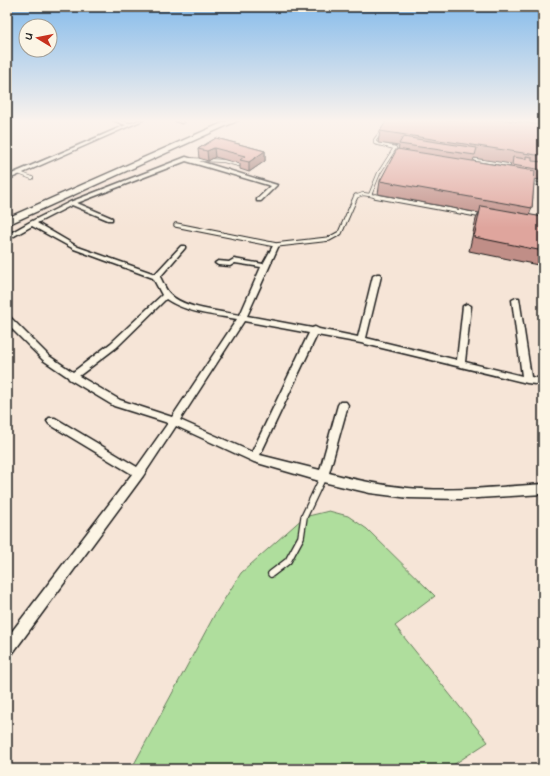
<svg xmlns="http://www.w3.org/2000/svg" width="550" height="776" font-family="'Architects Daughter',sans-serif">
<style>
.green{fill:#afde9d;stroke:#667d5c}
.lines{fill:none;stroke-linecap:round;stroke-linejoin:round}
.service-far2-casing{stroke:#1c1c1c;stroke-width:4}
.service-far1-casing{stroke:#1c1c1c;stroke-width:5.5}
.service-casing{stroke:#1c1c1c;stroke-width:8}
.minor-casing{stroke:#1c1c1c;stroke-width:3}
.motorway-casing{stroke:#1c1c1c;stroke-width:3}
.service-far2{stroke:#fcf5e5;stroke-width:2.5}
.service-far1{stroke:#fcf5e5;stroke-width:3.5}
.service{stroke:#fcf5e5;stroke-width:5.5}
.minor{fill:#fcf5e5;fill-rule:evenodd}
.motorway{fill:#fcf5e5;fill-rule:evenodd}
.wall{fill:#c08e87;stroke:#1c1c1c;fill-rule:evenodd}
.shaded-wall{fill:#9c746e;stroke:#1c1c1c}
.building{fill:#dfa59d;stroke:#1c1c1c}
</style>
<rect width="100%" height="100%" fill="#f6e5d7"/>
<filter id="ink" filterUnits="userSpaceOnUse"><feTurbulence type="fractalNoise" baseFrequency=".025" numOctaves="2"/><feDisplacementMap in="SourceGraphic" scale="8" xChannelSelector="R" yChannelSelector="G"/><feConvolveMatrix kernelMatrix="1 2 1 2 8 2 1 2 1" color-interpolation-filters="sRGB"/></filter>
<g filter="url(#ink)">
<!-- green -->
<path class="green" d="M329,511L348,516L367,529L435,596L395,626L488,742L447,769H135L133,766L215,614L241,573L304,517Z"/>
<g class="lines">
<!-- service-far2 casing -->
<g class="service-far2-casing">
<path id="service-far2" d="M186,159L224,161L239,165
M468,159L510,165
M19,173L32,178
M529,182L543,185
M370,195L380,197
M355,197L363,194L370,195L379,173L395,148L375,143V140L382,131"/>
</g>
<!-- service-far1 casing -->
<g class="service-far1-casing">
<path id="service-far1" d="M375,196L483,216
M176,225L276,245L329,239L340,233L356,196"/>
</g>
<!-- service casing -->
<g class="service-casing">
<path id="service" d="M271,574L288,561L301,537L304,517L323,477"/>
</g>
<!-- minor casing -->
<g class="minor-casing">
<path id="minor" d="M113,120C119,119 124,123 130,123C135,123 138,119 143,120L7,180V176L126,125Z
M174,120H179L184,122L182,123Z
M186,157L277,185L261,201H257V199L271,186L186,161L77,203L112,218V220H108L72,205L37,223L78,247L155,274L181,246H185V248L160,277C163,282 165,289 169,293C183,309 220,311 240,315L261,267L235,263L230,266L218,265L215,263L218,261L229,262L234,259L263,264L274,244H278L279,245L247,316L312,328L315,327L319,329L358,337L373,276L377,274H380L381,276L366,338L457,360L463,306L467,304L471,306L465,362L522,376L512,300L516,298H519L531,377L543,379V385L527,383L361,343L317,335L260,455L320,470L338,405L340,402H346L348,405L329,473C355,480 381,485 408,488C452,492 498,487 543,484V494L461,499L409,498L370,493L323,482L254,462L176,426L143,476L12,654L7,656V638L132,474L49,424L47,421L49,418H55L137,467L168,423L114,406L69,379L68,377L43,360L7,324V316L10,317L49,356L73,372L111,343L162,295L153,278L74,249L32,226L7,240V235L30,222L70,202ZM166,299C187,313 213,315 237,319L172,417L120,400L79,376L117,347ZM244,321L309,333L252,452L180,420Z"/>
</g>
<!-- motorway casing -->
<g class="motorway-casing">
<path id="motorway" d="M229,120H239L7,225V218Z"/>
</g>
<!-- service-far2 -->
<use href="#service-far2" class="service-far2"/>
<!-- service-far1 -->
<use href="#service-far1" class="service-far1"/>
<!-- service -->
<use href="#service" class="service"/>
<!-- minor -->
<use href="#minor" class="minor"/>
<!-- motorway -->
<use href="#motorway" class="motorway"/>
</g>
<!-- wall -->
<path class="wall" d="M543,125V158L541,162L543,170L539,180L534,179L532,208L529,215L543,217V266L469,251L476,219L479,213L378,194L380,181L398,150L399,146L378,143L380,131ZM474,158L511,164L510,167L473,161Z
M216,138L265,151V161L249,172L240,169V164L215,157L208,161L199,158L198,149Z"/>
<!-- shaded-wall -->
<path class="shaded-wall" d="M214,148L215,157L208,161L207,151Z
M265,151V161L249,172V162Z"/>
<!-- building -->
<path class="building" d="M387,120H506L543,125V156L380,131Z
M403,137L477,148L475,155L399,144Z
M216,138L265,151L249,162L240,160L245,156L214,148L207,151L198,149Z
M397,149L535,171L532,208L380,181Z
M526,156L532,157V161L543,162V170L512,165L513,157L526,159Z
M481,206L543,217V251L474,237Z"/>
</g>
<!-- sky -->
<linearGradient id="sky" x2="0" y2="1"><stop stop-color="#85bbeb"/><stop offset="0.53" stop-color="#fbf3ed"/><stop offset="1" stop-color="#fbf3ed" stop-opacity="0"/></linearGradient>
<rect width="550" height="228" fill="url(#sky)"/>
<!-- margin -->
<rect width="550" height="776" fill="none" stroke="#fcf5e5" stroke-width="24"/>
<rect x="12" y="12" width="526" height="752" fill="none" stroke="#1c1c1c" stroke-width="1.5" filter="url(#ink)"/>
<!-- north arrow -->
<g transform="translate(38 38) rotate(280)"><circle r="19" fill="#fcf5e5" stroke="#a29e95"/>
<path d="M0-3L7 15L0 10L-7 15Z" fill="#c8321e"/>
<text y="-6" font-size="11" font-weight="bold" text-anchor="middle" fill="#1c1c1c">U</text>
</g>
</svg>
